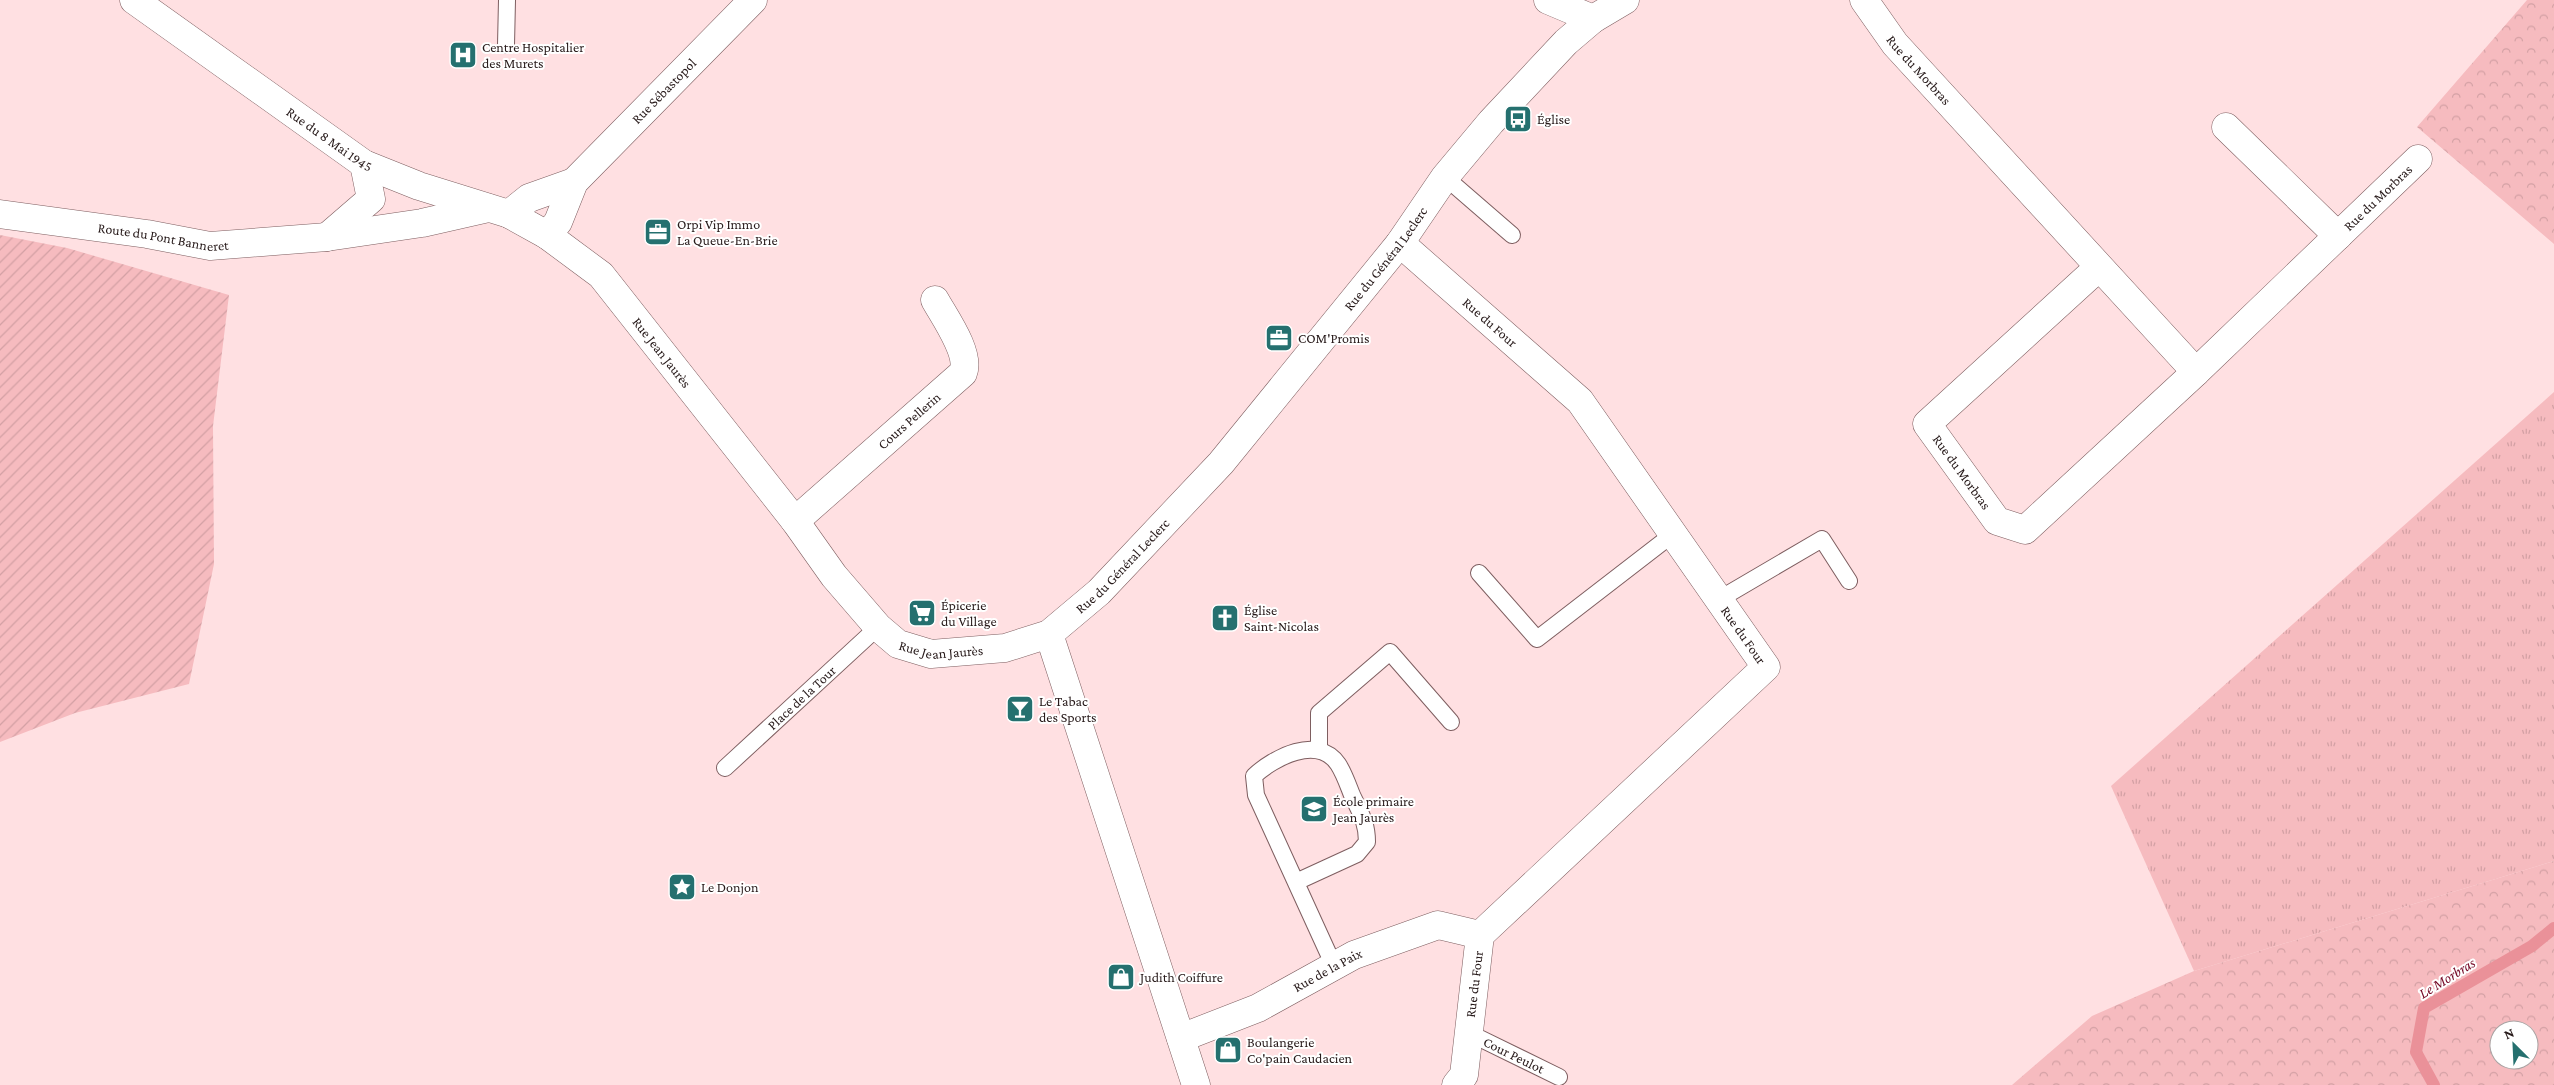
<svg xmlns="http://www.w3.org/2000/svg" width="2554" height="1085" font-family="'Crimson Pro',serif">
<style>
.grass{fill:url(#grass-tufts)}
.forest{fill:url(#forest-crowns);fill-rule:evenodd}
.garden{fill:url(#garden-furrows)}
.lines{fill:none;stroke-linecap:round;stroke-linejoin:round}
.stream{stroke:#ea9199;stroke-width:12}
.service-casing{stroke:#7e5e60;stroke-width:18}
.minor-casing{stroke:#7e5e60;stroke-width:29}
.secondary-casing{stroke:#7e5e60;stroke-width:29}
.service{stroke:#fff;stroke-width:16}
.minor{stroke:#fff;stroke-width:28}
.secondary{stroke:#fff;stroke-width:28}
.labels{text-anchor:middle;stroke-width:4;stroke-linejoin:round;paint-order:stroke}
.poi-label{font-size:14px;fill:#271a1a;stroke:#fff;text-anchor:start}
.street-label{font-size:14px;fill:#271a1a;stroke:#fff}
.water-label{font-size:15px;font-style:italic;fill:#750926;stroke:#fff}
</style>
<defs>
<pattern id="grass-tufts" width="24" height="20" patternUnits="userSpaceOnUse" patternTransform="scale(1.25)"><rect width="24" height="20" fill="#f6bbbf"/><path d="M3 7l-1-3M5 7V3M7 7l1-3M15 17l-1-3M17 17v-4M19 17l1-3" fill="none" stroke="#d3a0a4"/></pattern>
<pattern id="forest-crowns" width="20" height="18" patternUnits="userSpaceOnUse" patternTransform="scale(1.25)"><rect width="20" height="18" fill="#f6bbbf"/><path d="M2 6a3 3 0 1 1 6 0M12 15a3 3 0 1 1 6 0" fill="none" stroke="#d3a0a4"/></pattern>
<pattern id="garden-furrows" width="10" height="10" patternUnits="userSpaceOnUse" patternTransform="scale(1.25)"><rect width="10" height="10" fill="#f6bbbf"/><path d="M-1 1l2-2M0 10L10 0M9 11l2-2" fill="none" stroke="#d3a0a4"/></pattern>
</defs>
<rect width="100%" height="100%" fill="#ffe0e2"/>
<!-- grass -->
<path class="grass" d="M2554,392V861L2194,971L2111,786Z"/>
<!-- forest -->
<path class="forest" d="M2527,0H2554V244L2417,127Z
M2554,861V1085H2012L2092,1016L2194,971ZM2499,1030H2529V1060H2499Z"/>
<!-- garden -->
<path class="garden" d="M0,235L67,248L229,295L213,426L214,564L189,684L75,713L0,742Z"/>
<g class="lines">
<!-- stream -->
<path class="stream" d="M2434,1085L2416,1052L2424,1008L2532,946L2554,928"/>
<!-- service casing -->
<g class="service-casing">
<g id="service">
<path d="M506,45L507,0"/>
<path d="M1445,177L1512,235"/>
<path d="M1479,573L1537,639L1673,534"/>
<path d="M1718,600L1822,539L1849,581"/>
<path d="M1319,750V713L1390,652L1451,722"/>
<path id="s1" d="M725,768L878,627"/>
<path d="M1296,882L1357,854L1367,842C1367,822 1360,812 1352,795C1348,785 1344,773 1338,764C1318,734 1273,758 1254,776L1256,795L1334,966"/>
<path id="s2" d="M1469,1033L1559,1077"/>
</g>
</g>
<!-- minor casing -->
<g class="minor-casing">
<g id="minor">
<path id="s3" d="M1864,0L1895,44L2196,372L2025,530L1997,521L1927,424L2099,267"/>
<path d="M2226,127L2338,236"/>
<path id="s4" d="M0,214L147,234L210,246L327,237L422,223L488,208"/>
<path d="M327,237L371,199L364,164"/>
<path id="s5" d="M1400,243L1580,401L1766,667L1480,935L1464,1075L1456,1085"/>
<path id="s6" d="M2196,372L2418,159"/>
<path id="s7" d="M795,521L963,373C971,354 945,318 935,300"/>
<path id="s8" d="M1181,1038L1258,1008L1354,955L1438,925L1480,935"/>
</g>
</g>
<!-- secondary casing -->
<g class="secondary-casing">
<g id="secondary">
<path id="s9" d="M134,0L364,164L419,186L509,214L547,235L601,275L795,521L834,576L878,627L898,644L931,654L1005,648L1049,634L1099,592L1221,463L1400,243L1445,177L1491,122L1566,42L1593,19L1625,0"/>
<path d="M1548,0L1593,19"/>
<path d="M509,214L529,198L574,182"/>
<path id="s10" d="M547,235L558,222L574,182L753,0"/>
<path d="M1049,634L1196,1085"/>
</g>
</g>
<!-- service -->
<use href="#service" class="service"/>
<!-- minor -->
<use href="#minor" class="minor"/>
<!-- secondary -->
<use href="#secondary" class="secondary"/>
</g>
<!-- icons -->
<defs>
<g id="hospital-square" transform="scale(1.4375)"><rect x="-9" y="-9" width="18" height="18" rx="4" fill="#25706f" stroke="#fff"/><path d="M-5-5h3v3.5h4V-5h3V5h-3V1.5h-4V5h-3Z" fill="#fff"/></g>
<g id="bus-square" transform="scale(1.4375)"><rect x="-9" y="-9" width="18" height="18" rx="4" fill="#25706f" stroke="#fff"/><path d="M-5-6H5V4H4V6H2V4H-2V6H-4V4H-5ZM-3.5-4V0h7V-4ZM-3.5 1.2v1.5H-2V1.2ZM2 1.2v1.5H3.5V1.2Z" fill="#fff"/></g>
<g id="office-square" transform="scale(1.4375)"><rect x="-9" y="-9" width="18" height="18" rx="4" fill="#25706f" stroke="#fff"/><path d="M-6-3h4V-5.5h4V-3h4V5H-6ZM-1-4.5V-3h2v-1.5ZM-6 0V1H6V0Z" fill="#fff"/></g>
<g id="supermarket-square" transform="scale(1.4375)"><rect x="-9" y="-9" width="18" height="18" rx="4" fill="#25706f" stroke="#fff"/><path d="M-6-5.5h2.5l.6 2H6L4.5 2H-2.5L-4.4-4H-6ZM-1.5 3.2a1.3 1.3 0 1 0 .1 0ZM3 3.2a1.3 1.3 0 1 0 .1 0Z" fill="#fff"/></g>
<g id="church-square" transform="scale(1.4375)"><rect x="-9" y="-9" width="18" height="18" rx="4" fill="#25706f" stroke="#fff"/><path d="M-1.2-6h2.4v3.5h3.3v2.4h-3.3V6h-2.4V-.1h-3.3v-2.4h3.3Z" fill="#fff"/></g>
<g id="bar-square" transform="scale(1.4375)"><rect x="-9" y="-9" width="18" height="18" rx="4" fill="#25706f" stroke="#fff"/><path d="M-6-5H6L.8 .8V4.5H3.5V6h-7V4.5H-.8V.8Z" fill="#fff"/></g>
<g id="school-square" transform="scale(1.4375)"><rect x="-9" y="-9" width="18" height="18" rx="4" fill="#25706f" stroke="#fff"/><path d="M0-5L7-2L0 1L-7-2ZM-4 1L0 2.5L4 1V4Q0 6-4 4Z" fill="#fff"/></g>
<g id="sight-square" transform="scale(1.4375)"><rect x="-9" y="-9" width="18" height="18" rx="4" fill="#25706f" stroke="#fff"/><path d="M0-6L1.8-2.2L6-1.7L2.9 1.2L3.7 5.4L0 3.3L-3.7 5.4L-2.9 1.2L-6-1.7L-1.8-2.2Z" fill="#fff"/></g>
<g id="shop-square" transform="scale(1.4375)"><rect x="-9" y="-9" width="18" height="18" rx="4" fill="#25706f" stroke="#fff"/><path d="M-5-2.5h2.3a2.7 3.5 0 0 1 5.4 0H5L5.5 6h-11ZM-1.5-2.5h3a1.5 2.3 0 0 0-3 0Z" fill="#fff"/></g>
</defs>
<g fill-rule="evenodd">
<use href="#hospital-square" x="463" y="55"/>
<use href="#bus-square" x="1518" y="119"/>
<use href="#office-square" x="658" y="232"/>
<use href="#office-square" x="1279" y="338"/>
<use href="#supermarket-square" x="922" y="613"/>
<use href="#church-square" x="1225" y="618"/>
<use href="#bar-square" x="1020" y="709"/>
<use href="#school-square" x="1314" y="809"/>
<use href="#sight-square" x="682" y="887"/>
<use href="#shop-square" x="1121" y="977"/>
<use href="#shop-square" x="1228" y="1050"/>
</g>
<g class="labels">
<!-- poi labels -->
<g class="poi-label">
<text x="482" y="52">Centre Hospitalier<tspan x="482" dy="16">des Murets</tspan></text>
<text x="1537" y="124">Église</text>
<text x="677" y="229">Orpi Vip Immo<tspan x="677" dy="16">La Queue-En-Brie</tspan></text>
<text x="1298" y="343">COM'Promis</text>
<text x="941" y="610">Épicerie<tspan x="941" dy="16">du Village</tspan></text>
<text x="1244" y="615">Église<tspan x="1244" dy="16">Saint-Nicolas</tspan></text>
<text x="1039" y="706">Le Tabac<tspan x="1039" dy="16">des Sports</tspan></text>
<text x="1333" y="806">École primaire<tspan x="1333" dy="16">Jean Jaurès</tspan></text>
<text x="701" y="892">Le Donjon</text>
<text x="1140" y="982">Judith Coiffure</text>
<text x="1247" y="1047">Boulangerie<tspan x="1247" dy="16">Co'pain Caudacien</tspan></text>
</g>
<!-- street labels -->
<g class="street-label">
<text dy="5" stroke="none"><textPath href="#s3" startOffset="89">Rue du Morbras</textPath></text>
<text dy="5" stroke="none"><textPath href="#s10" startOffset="188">Rue Sébastopol</textPath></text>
<text dy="5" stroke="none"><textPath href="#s9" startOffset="240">Rue du 8 Mai 1945</textPath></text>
<text dy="5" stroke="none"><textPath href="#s6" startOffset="252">Rue du Morbras</textPath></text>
<text dy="5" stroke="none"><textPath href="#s4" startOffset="165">Route du Pont Banneret</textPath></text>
<text dy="5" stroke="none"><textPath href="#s9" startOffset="1681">Rue du Général Leclerc</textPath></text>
<text dy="5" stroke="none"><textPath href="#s5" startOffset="120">Rue du Four</textPath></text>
<text dy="5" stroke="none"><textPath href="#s9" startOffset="645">Rue Jean Jaurès</textPath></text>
<text dy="5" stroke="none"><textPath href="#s7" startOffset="152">Cours Pellerin</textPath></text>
<text transform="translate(1962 472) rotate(54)" y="5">Rue du Morbras</text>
<text dy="5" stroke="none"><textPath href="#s9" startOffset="1276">Rue du Général Leclerc</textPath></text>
<text dy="5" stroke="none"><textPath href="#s5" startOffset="525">Rue du Four</textPath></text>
<text dy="5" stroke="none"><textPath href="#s9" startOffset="1065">Rue Jean Jaurès</textPath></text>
<text dy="5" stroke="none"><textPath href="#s1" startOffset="104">Place de la Tour</textPath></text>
<text dy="5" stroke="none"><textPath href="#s8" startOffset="162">Rue de la Paix</textPath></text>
<text transform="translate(1474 984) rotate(-83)" y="5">Rue du Four</text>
<text dy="5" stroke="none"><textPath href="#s2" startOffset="50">Cour Peulot</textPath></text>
</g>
<!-- water labels -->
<g class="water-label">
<text transform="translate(2447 978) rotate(-32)" y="5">Le Morbras</text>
</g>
</g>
<!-- north arrow -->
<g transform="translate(2514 1045) rotate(336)"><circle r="24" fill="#ffffff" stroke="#a9a3a3"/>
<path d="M0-4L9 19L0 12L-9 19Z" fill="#25706f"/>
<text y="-8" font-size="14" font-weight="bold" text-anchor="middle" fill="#271a1a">N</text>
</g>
</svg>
